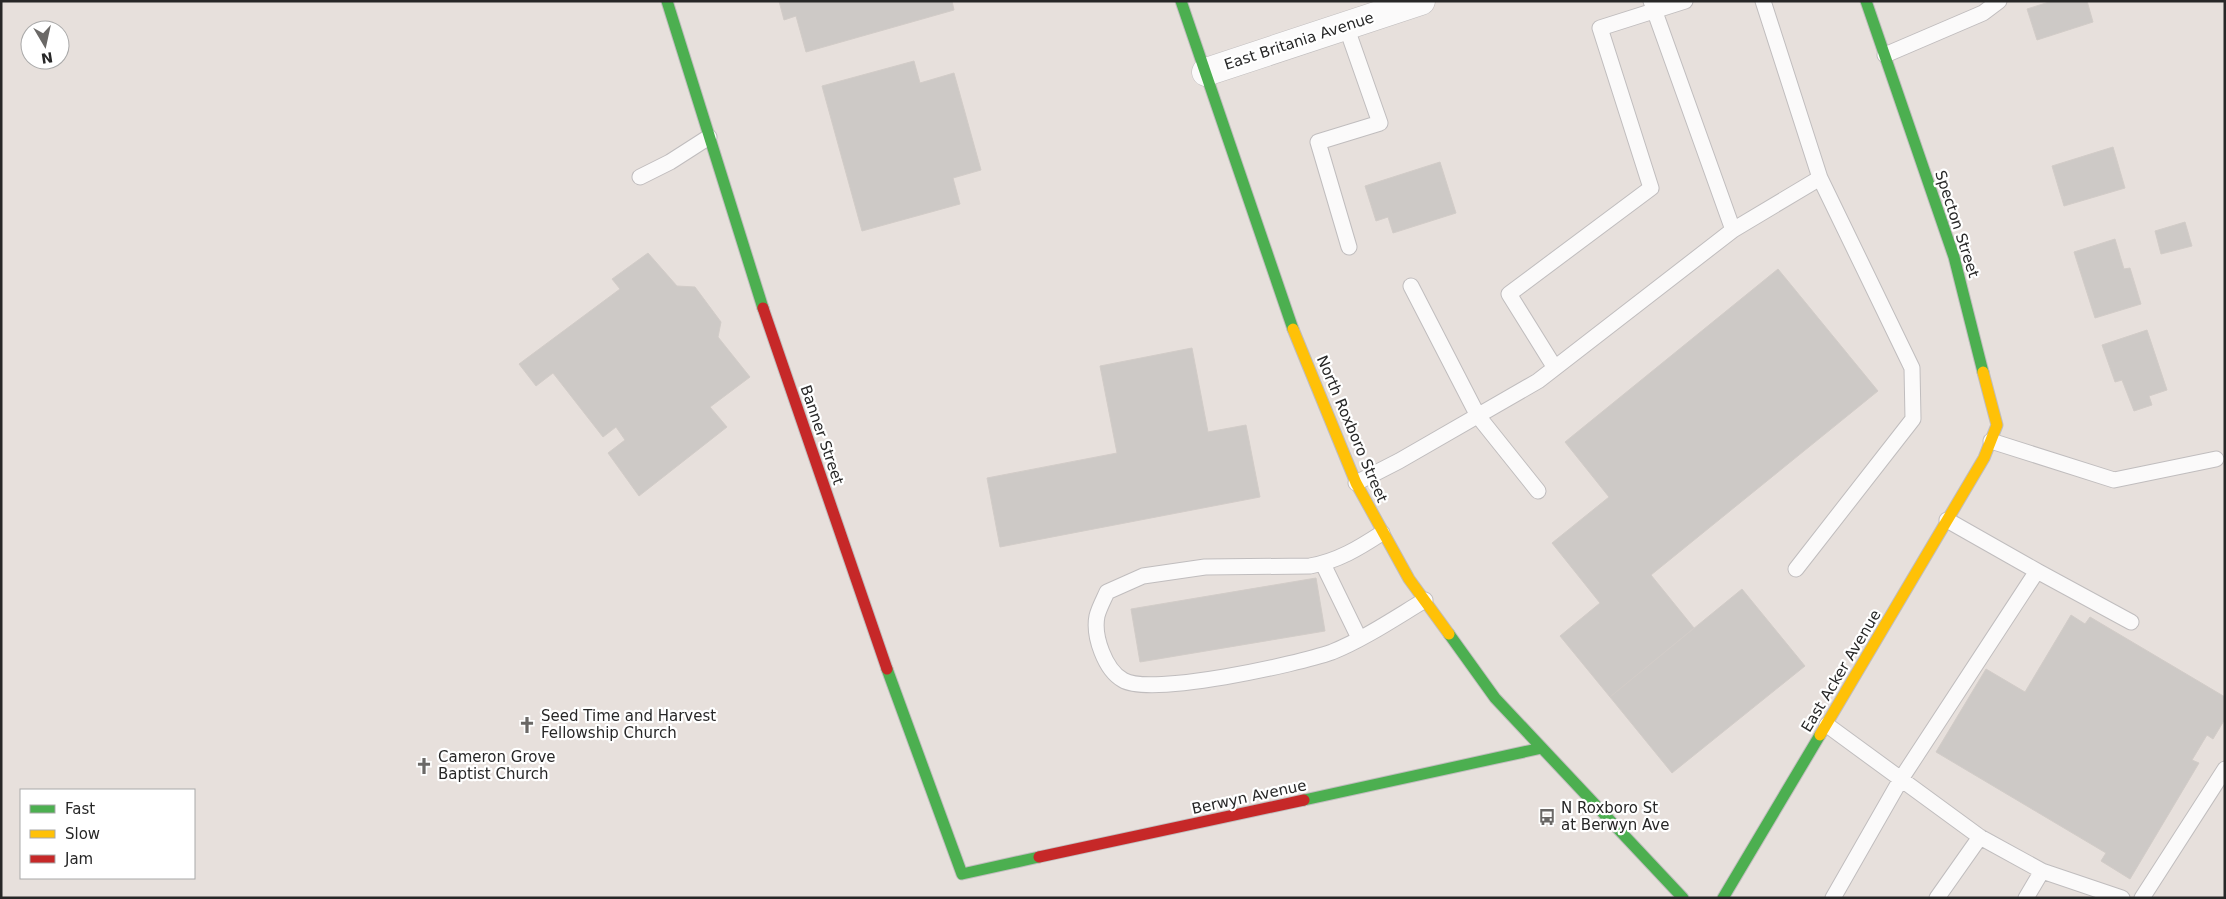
<svg xmlns="http://www.w3.org/2000/svg" width="2226" height="899" font-family="'DejaVu Sans',sans-serif">
<style>
.building{fill:#cdc9c6;stroke:#d2ccc8}
.lines{fill:none;stroke-linecap:round;stroke-linejoin:round}
.lane-casing{stroke:#c0bdbe;stroke-width:17}
.street-casing{stroke:#c0bdbe;stroke-width:29}
.fast-casing{stroke:#c0bdbe;stroke-width:13}
.slow-casing{stroke:#c0bdbe;stroke-width:13}
.jam-casing{stroke:#c0bdbe;stroke-width:13}
.lane{stroke:#fbfafa;stroke-width:15}
.street{stroke:#fbfafa;stroke-width:28}
.fast{stroke:#4caf50;stroke-width:11}
.slow{stroke:#ffc107;stroke-width:11}
.jam{stroke:#c62828;stroke-width:11}
.labels{text-anchor:middle;stroke-width:4.5;stroke-linejoin:round;paint-order:stroke}
.street-label{font-size:15px;fill:#272727;stroke:#fff}
.poi-label{font-size:15px;fill:#272727;stroke:#fff;text-anchor:start}
</style>
<rect width="100%" height="100%" fill="#e7e0dc"/>
<!-- building -->
<path class="building" d="M779,1H952L954,10L806,52L796,16L784,20Z
M2052,1H2087L2093,22L2037,40L2027,9Z
M914,61L920,83L954,73L981,170L953,178L960,204L862,231L822,86Z
M2113,147L2125,188L2064,206L2052,166Z
M1440,162L1456,213L1393,233L1388,217L1376,221L1365,186Z
M2185,222L2192,246L2161,254L2155,231Z
M2115,239L2124,269L2130,268L2141,304L2095,318L2074,252Z
M648,253L677,286L695,287L721,322L718,337L750,377L710,407L727,427L639,496L608,453L625,440L616,427L603,437L553,373L536,386L519,364L620,289L612,279Z
M1778,269L1878,391L1651,575L1694,628L1610,697L1560,636L1600,603L1552,543L1609,497L1565,442Z
M2147,330L2167,390L2149,396L2152,405L2134,411L2122,380L2115,382L2102,345Z
M1192,348L1208,432L1246,425L1260,497L1000,547L987,478L1117,453L1100,366Z
M1316,578L1325,631L1140,662L1131,609Z
M1742,589L1805,666L1672,773L1610,697Z
M2071,615L2085,624L2090,617L2225,697V719L2213,739L2207,735L2192,760L2199,763L2130,879L2101,861L2106,853L1936,752L1986,669L2025,692Z"/>
<g class="lines">
<!-- lane casing -->
<g class="lane-casing">
<path id="lane" d="M1651,1L1733,230
M1763,1L1820,178L1912,368L1913,419L1796,569
M1346,26L1380,123L1318,142L1349,247
M1885,55L1983,13L1999,1
M640,177L670,162L709,137
M1411,286L1478,416L1538,491
M1555,368L1509,294L1651,188L1600,28L1685,1
M1991,441L2114,480L2216,459
M1356,483L1399,461L1538,381L1733,230L1820,178
M1382,533C1359,548 1338,561 1310,566L1205,567L1143,576L1107,592C1104,599 1099,608 1097,616C1093,636 1105,670 1123,680C1150,697 1298,664 1332,652C1364,639 1395,618 1425,600
M1323,564L1359,638
M2037,571L2131,622
M1827,725L1980,837L2042,871L2122,898
M1833,898L1901,779L2037,571L1947,520
M1937,898L1980,837
M2026,898L2042,871
M2142,898L2225,769"/>
</g>
<!-- street casing -->
<g class="street-casing">
<path id="street" d="M1206,72L1421,1"/>
</g>
<!-- fast casing -->
<g class="fast-casing">
<path id="fast" d="M667,1L763,308
M1181,1L1293,329
M1866,1L1954,257L1983,372
M1449,634L1495,698L1683,898
M887,669L962,874L1039,857
M1304,800L1542,748
M1723,898L1820,735"/>
</g>
<!-- slow casing -->
<g class="slow-casing">
<path id="slow" d="M1293,329L1356,483L1409,579L1449,634
M1820,735L1984,458L1997,425L1983,372"/>
</g>
<!-- jam casing -->
<g class="jam-casing">
<path id="jam" d="M763,308L887,669
M1039,857L1304,800"/>
</g>
<!-- lane -->
<use href="#lane" class="lane"/>
<!-- street -->
<use href="#street" class="street"/>
<!-- fast -->
<use href="#fast" class="fast"/>
<!-- slow -->
<use href="#slow" class="slow"/>
<!-- jam -->
<use href="#jam" class="jam"/>
</g>
<!-- icons -->
<defs>
<g id="church-bare" transform="scale(1.35)"><path d="M-1.2-6h2.4v3.5h3.3v2.4h-3.3V6h-2.4V-.1h-3.3v-2.4h3.3Z" fill="#6a6866" stroke="#fff" stroke-width="2.5" paint-order="stroke"/></g>
<g id="bus-bare" transform="scale(1.35)"><path d="M-5-6H5V4H4V6H2V4H-2V6H-4V4H-5ZM-3.5-4V0h7V-4ZM-3.5 1.2v1.5H-2V1.2ZM2 1.2v1.5H3.5V1.2Z" fill="#6a6866" stroke="#fff" stroke-width="2.5" paint-order="stroke"/></g>
</defs>
<g fill-rule="evenodd">
<use href="#church-bare" x="527" y="725"/>
<use href="#church-bare" x="424" y="766"/>
<use href="#bus-bare" x="1547" y="817"/>
</g>
<g class="labels">
<!-- street labels -->
<g class="street-label">
<text transform="translate(1299 41) rotate(-18)" y="5">East Britania Avenue</text>
<text transform="translate(1957 224) rotate(72)" y="5">Specton Street</text>
<text transform="translate(1352 429) rotate(67)" y="5">North Roxboro Street</text>
<text transform="translate(822 435) rotate(71)" y="5">Banner Street</text>
<text transform="translate(1841 671) rotate(-59)" y="5">East Acker Avenue</text>
<text transform="translate(1249 797) rotate(-12)" y="5">Berwyn Avenue</text>
</g>
<!-- poi labels -->
<g class="poi-label">
<text x="541" y="721">Seed Time and Harvest<tspan x="541" dy="17">Fellowship Church</tspan></text>
<text x="438" y="762">Cameron Grove<tspan x="438" dy="17">Baptist Church</tspan></text>
<text x="1561" y="813">N Roxboro St<tspan x="1561" dy="17">at Berwyn Ave</tspan></text>
</g>
</g>
<!-- border -->
<rect width="2226" height="899" fill="none" stroke="#272727" stroke-width="5"/>
<!-- legend -->
<rect x="20" y="789" width="175" height="90" fill="#ffffff" stroke="#a9a9a9"/>
<rect x="30" y="805" width="25" height="8" fill="#4caf50" stroke="#a9a9a9"/>
<text x="65" y="814" font-size="15" fill="#272727">Fast</text>
<rect x="30" y="830" width="25" height="8" fill="#ffc107" stroke="#a9a9a9"/>
<text x="65" y="839" font-size="15" fill="#272727">Slow</text>
<rect x="30" y="855" width="25" height="8" fill="#c62828" stroke="#a9a9a9"/>
<text x="65" y="864" font-size="15" fill="#272727">Jam</text>
<!-- north arrow -->
<g transform="translate(45 45) rotate(171)"><circle r="24" fill="#ffffff" stroke="#a9a9a9"/>
<path d="M0-4L9 19L0 12L-9 19Z" fill="#6a6866"/>
<text y="-8" font-size="14" font-weight="bold" text-anchor="middle" fill="#272727">N</text>
</g>
</svg>
